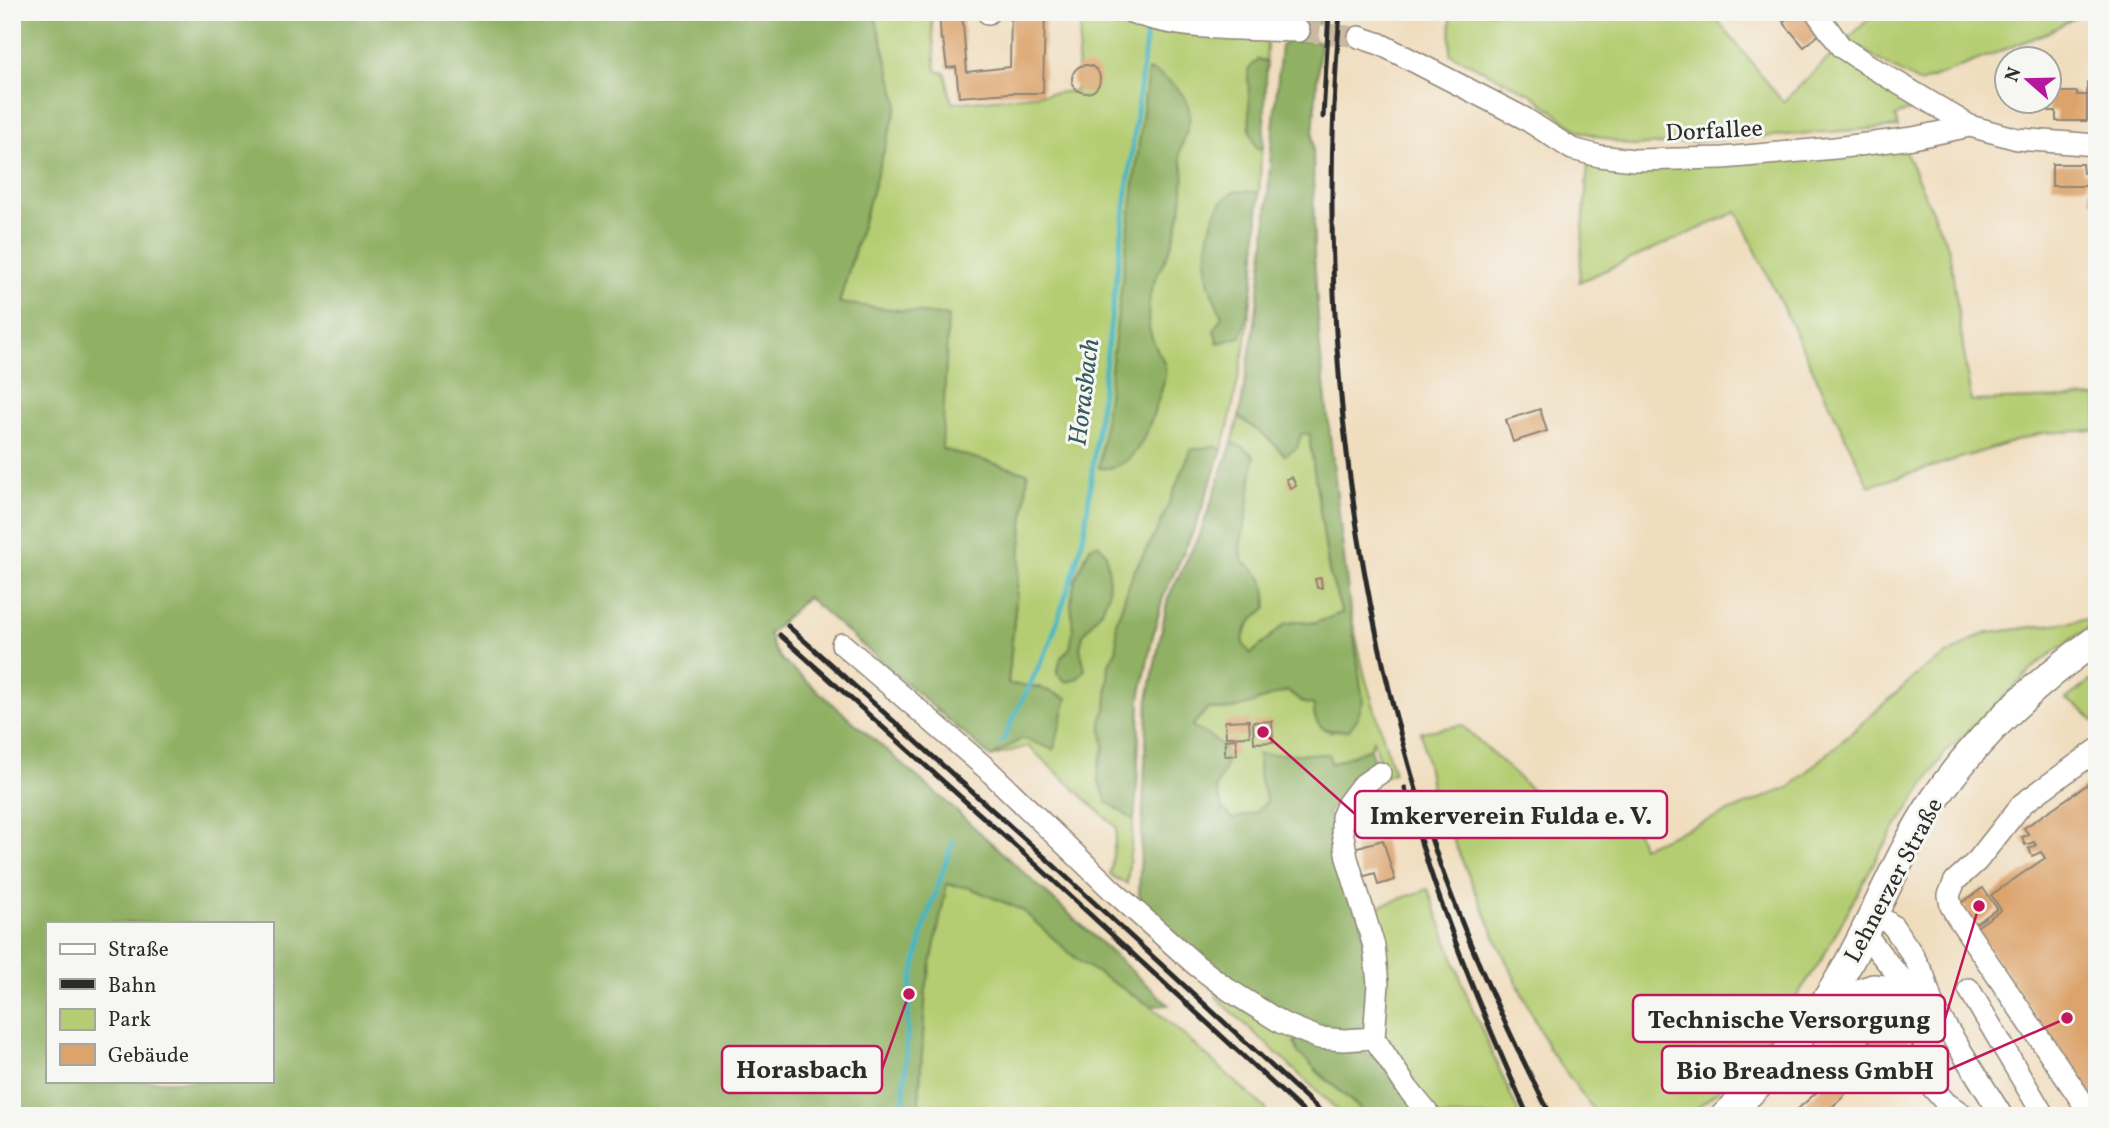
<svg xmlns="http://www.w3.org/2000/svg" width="2109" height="1128" font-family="Vollkorn,serif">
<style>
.green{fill:#b5cd72;stroke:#707c4e;stroke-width:2}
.forest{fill:#90b064;stroke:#5e6e48;stroke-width:2;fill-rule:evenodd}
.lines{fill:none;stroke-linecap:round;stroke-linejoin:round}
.stream{stroke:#47b6c0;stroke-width:5}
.building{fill:#dca36a}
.minor-tunnel{stroke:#c9b9a1;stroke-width:21;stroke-dasharray:21 10;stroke-linecap:butt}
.minor-casing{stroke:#8e8474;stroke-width:24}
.major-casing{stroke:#8e8474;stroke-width:31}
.minor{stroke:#fff;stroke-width:21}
.major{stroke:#fff;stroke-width:28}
.rail{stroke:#2b2b2b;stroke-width:5}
.labels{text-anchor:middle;stroke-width:6;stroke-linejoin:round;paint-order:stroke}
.street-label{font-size:24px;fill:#2b2b2b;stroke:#f6f6f2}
.water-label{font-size:26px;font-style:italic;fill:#355c5f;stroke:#f6f6f2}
.leader{fill:none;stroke:#c2185b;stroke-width:2.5}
.callout-dot{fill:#c2185b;stroke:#f6f6f2;stroke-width:2.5}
.callout{fill:#f6f6f2;stroke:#c2185b;stroke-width:2.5}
.callout-label{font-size:26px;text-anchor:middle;font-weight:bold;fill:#2b2b2b}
</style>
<rect width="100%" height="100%" fill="#f6f6f2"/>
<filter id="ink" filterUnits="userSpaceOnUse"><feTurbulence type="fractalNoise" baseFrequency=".0143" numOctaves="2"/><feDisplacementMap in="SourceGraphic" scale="14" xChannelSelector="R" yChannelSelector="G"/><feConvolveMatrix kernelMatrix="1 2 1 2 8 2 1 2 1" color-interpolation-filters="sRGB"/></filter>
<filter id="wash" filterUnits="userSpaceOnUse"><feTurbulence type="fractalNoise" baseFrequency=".00686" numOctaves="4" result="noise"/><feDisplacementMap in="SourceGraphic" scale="28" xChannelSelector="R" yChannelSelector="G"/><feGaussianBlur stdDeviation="1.57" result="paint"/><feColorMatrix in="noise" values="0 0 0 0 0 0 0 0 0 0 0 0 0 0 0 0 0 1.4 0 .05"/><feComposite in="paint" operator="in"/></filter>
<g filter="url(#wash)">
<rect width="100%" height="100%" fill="#f0ddbe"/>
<!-- green -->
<path class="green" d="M874,12H931L936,71L945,73L952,103L1075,91L1082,12H1110L1141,24L1262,38L1267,44L1255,269L1246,341L1228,428L1222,449L1196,525L1163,597L1152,639L1140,698L1137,787L1127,884L1110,875L1117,828L1028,746L991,757L1023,738L1067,698L1038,687L1008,684L1028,473L942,449L839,304L898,103Z
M1141,12H1298V13L1297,24Z
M1451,12H1711L1783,102L1838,49L1927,105L1895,116L1898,127L1633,146L1579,131L1531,94L1450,54Z
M1876,12H2086L2046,33L1920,83L1877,59L1848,39Z
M1904,148L1949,249L1971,401L2097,397V430L2042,433L1869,486L1737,212L1579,282L1588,163Z
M1239,417L1265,436L1285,455L1301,434L1310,433V443L1329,571L1342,613L1315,623L1300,621L1285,624L1251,654L1243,644C1243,626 1255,618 1267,607C1266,584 1263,574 1243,562L1240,546L1247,514L1249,488L1244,448L1232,443Z
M1350,610L1365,677L1394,773L1384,777L1373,740L1370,748L1330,764L1328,754L1260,781L1268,801L1255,813L1233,819L1222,808L1216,788C1235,748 1228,747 1191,726L1208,708C1236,715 1261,698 1287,691L1304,703L1314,705C1313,720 1318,725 1331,732L1359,668Z
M2097,618V622L2041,661L1945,753L1879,853L1822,959L1749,1066L1687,1116H1598L1549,1049L1500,948L1432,791L1421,732L1462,725L1563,819L1598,832L1635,825L1642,847L1790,787L1922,670L1982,634Z
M2097,676V725L2085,712L2066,699Z
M946,884L970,887L1022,910L1080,962L1151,1006L1266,1109L1267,1116H918L926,989Z
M1428,889L1469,1001L1520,1116H1435L1382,1033L1368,910Z
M1216,991L1268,1027L1299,1036L1316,1071L1368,1116H1344L1217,998Z"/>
<!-- forest -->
<path class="forest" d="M12,12H874L898,103L839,303L948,316L942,449L1028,473L1008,684L1038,687L1067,698L1054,750L1023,738L991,757L807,597L769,634L773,647L782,660L953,808L1169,1005L1151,1006L1080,962L1022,910L970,888L947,884L926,989L918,1116H19L12,1104ZM271,923V1081H47V923Z
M1298,12H1321L1320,24H1297Z
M1309,40L1320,42L1313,134L1314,256L1320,348L1350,610L1363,701L1357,719L1349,730C1328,732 1313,731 1314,705L1304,703L1287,691C1261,698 1236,715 1208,708L1192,726C1228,747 1235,748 1216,788L1222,808L1233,819L1255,813L1267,801L1260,781L1258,754H1329L1331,764L1370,748L1377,770L1340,808L1333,805L1327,814L1335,820L1330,828L1329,835L1346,891L1361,913L1372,1015C1366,1023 1361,1029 1351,1031C1316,1038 1250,1004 1224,981C1195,957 1169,929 1141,904L1139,893L1148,699L1168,598L1201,531L1232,443L1244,448L1254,456L1247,514L1240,546L1243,562C1264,574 1266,584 1267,607C1254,619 1243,625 1243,644L1251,654L1285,624L1300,621L1315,623L1342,613L1329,571L1310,443V434H1301L1297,448L1285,455L1266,436L1239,417L1255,323L1265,242L1271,151L1281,46L1289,41Z
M1258,59L1267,62L1263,148H1257L1250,131L1248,70Z
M1148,70C1165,76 1186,91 1189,110C1192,123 1183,139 1180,152C1179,157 1182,161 1183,167C1184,180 1183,197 1181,210C1178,224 1174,238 1169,251C1163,266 1153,279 1150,295C1147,314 1147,330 1156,347C1158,353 1164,360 1165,366C1167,377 1161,393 1157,403C1148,431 1135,472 1099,468Z
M1237,191L1259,192C1257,241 1256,290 1241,337L1218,343L1214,330L1222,316C1217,304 1210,292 1208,280C1203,255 1209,200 1237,191Z
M1214,446L1222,449L1196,525L1163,597L1152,639L1140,698L1137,787L1134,820L1107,802L1098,779L1099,763L1104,749L1101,721L1106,709L1109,664L1117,648L1116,623L1133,573L1159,527L1191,450Z
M1098,544L1106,553L1109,575L1108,595L1103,608L1083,635L1080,648L1085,669L1077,679L1066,682L1057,674L1061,657L1070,648L1073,631L1071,602L1075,580L1090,547Z
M1299,1036L1341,1049L1375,1056L1421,1116H1368L1299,1054L1294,1042Z"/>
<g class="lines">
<!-- stream -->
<path class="stream" d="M1002,742L1050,643L1075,568L1085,529L1147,31
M903,1116L909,994L924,927L953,841"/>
</g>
<g id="blocks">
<!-- building -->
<path class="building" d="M939,12H962L967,72L1010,67L1011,12H1045L1043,93H1009L959,97L956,67L947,68L943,40H941Z
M1795,12H1804L1821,33L1804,47L1783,22Z
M1072 79a14 14 0 1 1 28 0a14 14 0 1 1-28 0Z
M2087,83H2097V95H2087Z
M2050,92H2077V95H2087V121H2056V111H2049Z
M2052,164H2082L2083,173L2087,172V186H2052Z
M2090,188H2097V201H2090Z
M1540,409L1547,431L1513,442L1506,420Z
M1292,477L1296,486L1290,488L1286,479Z
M1321,578L1322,588H1317L1315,579Z
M1249,720L1250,736L1226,737L1225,721Z
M1272,721L1273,742L1254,743L1253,722Z
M1236,739L1237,755L1225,756V740Z
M2097,778V915L2089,920L2097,930V1105L1975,928L2001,910L1991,895L2045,858L2041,852L2032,856L2029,848L2036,845L2034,842L2025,845L2022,837L2029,835L2024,828Z
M1383,840L1395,880L1378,885L1375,873L1362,877L1354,848Z
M1983,888L1997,909L1975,924L1961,903Z
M1899,1023L1920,1059L1899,1071L1888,1053L1878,1059L1868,1042Z
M1841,1059L1859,1071L1843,1097L1822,1116H1790L1827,1083Z"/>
</g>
</g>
<g filter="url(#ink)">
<use href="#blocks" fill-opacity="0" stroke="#8e8474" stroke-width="2"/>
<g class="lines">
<!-- minor-tunnel -->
<path class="minor-tunnel" d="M1299,31L1359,37"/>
<!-- minor casing -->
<g class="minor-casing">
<path id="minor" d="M1131,12C1180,31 1247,29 1299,31
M1816,12L1841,47L1873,68L1970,126
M988,13V12
M1359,37L1380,44L1524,118L1572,149L1599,156L1634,160L1723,158L1835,148L1913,138L1970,126L2017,139L2097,145
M842,644L986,768L1112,890L1196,965L1229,990L1282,1023L1319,1038L1344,1040L1374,1038
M1380,773L1361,786L1348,803L1342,817V830L1347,858L1374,946L1378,984L1374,1038L1408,1089L1430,1116
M1874,913L1893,926L1912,954L1924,976L1933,1006L2002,1116
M1864,931C1884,961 1905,985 1933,1006
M1969,989L2044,1116
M1819,1012L1855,991L1873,985L1908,988
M1919,1072L1946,1103L1965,1116
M2092,1116L1956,915L1951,906L1949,895L1955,881L1977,861L2022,804L2097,750"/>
</g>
<!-- major casing -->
<g class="major-casing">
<path id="major" d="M1725,1116C1772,1074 1812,1027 1843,973C1875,917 1897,857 1932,803C1976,737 2033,685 2097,639"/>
</g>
<!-- minor -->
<use href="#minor" class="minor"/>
<!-- major -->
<use href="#major" class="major"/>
<!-- rail -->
<path class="rail" d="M1340,12C1317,282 1343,557 1424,816C1456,920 1501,1019 1551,1116
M1323,117L1329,12
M788,626L1050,862L1326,1116
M780,635L1042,870L1308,1116
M1405,788C1436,901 1480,1009 1528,1116"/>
</g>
</g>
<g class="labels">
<!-- street labels -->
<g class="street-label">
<text transform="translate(1714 130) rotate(-3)" y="8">Dorfallee</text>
<text transform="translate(1893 880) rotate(-62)" y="8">Lehnerzer Straße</text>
</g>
<!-- water labels -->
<g class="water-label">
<text transform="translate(1083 392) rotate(-83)" y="9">Horasbach</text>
</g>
</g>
<!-- callouts -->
<path class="leader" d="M1263 732L1355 814M1979 906L1945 1019M909 994L882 1069M2067 1018L1948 1070"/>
<g class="callout-dot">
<circle cx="1263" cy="732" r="7"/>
<circle cx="1979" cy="906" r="7"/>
<circle cx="909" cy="994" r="7"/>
<circle cx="2067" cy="1018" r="7"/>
</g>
<g class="callout">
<rect x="1355" y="791" width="312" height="47" rx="7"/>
<rect x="1633" y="995" width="312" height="47" rx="7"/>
<rect x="722" y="1046" width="160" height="47" rx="7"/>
<rect x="1662" y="1046" width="286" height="47" rx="7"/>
</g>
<g class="callout-label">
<text x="1511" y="824">Imkerverein Fulda e. V.</text>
<text x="1789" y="1028">Technische Versorgung</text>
<text x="802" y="1078">Horasbach</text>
<text x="1805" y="1079">Bio Breadness GmbH</text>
</g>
<!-- margin -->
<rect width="2109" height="1128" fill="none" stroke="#f6f6f2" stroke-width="42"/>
<!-- legend -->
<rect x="46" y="922" width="228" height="161" fill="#f6f6f2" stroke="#a5a5a2" stroke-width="2"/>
<rect x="60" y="944" width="35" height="10" fill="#ffffff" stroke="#a5a5a2" stroke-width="2"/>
<text x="108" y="956" font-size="21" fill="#2b2b2b">Straße</text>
<rect x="60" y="979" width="35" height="10" fill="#2b2b2b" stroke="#a5a5a2" stroke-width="2"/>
<text x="108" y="992" font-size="21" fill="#2b2b2b">Bahn</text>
<rect x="60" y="1009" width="35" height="21" fill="#b5cd72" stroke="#a5a5a2" stroke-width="2"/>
<text x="108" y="1026" font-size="21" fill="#2b2b2b">Park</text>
<rect x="60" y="1044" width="35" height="21" fill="#dca36a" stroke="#a5a5a2" stroke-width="2"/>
<text x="108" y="1062" font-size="21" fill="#2b2b2b">Gebäude</text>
<!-- north arrow -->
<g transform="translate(2028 80) rotate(290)"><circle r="33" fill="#f6f6f2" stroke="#a5a5a2" stroke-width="2"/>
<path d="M0-5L12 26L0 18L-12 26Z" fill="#b5179e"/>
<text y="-10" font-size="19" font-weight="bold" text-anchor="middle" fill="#2b2b2b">N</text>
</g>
</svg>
